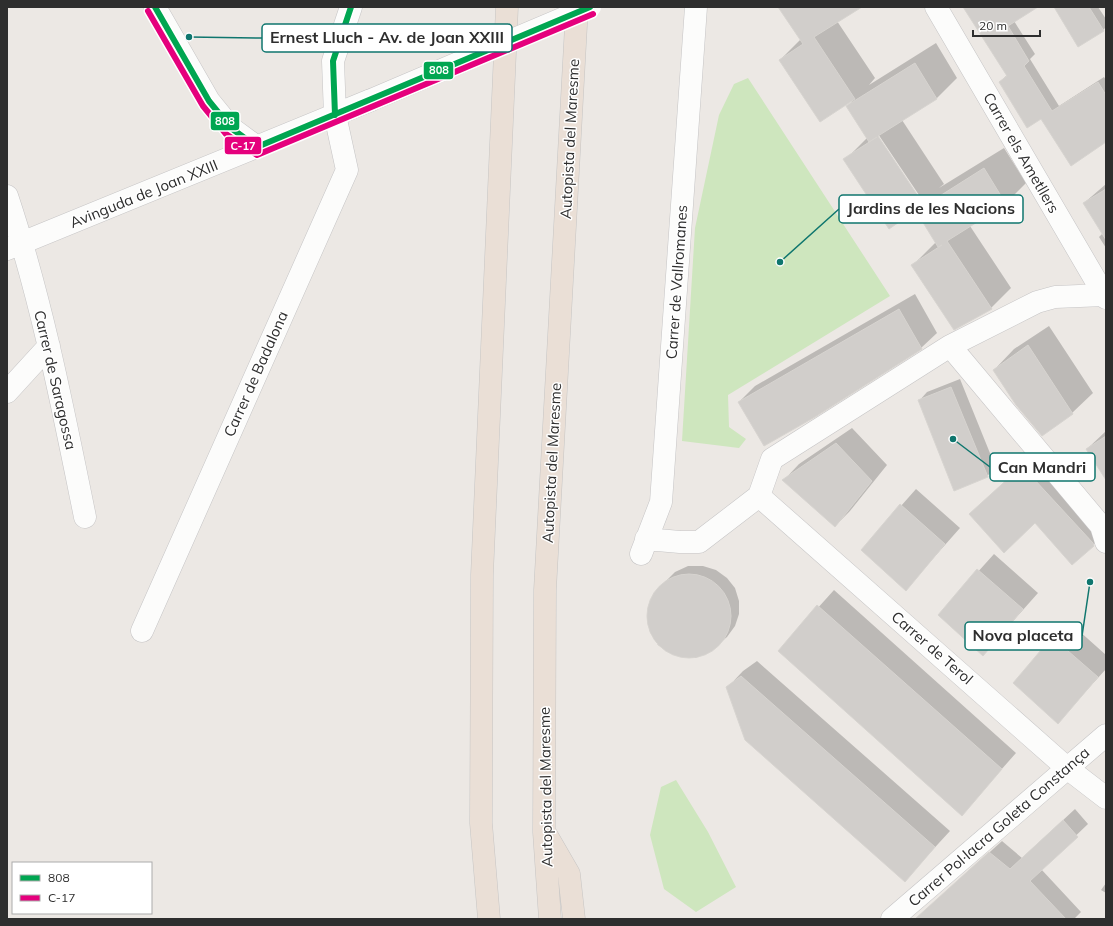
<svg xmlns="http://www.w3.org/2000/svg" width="1113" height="926" font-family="Mulish,sans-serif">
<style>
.green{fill:#cee6be}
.shadow{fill:#0003;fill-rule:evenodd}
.building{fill:#d1cecb;stroke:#d7d4d0}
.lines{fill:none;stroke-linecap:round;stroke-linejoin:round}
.minor-casing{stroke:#c5c4c5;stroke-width:23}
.highway-casing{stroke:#c6c5c4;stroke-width:23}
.minor{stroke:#fcfcfb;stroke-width:22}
.highway{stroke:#eadfd6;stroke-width:22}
.minor-bridge-casing{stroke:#c5c4c5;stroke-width:23;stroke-linecap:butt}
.minor-bridge{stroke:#fcfcfb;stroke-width:22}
.bus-1-casing{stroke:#fff;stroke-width:9}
.bus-2-casing{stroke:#fff;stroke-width:9}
.bus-1{stroke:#00a651;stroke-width:6}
.bus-2{stroke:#e5007d;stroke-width:6}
.labels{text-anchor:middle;stroke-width:3;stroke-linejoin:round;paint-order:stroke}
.street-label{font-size:15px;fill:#2e2e2e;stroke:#fff}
.leader{fill:none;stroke:#0f766e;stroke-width:1.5}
.callout-dot{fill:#0f766e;stroke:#fff;stroke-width:1.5}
.callout{fill:#fff;stroke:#0f766e;stroke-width:1.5}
.callout-label{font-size:16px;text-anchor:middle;font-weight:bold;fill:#2e2e2e}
.line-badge{stroke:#fff;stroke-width:1.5}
.badge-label{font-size:11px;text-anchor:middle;font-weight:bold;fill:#fff}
</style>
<rect width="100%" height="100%" fill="#ece8e4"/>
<!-- green -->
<path class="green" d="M748,78L890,296L728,395L729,427L746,439L739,448L682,441L695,228L719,115L734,84Z
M676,780L708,832L736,887L696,912L664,889L650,835L661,787Z"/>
<!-- shadow -->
<path class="shadow" d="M782,7H860L837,21L875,78L869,85L936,43L957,78L937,98L902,120L944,184L939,188L1004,148L1026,183L1006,203L970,226L1011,288L991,308L913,265L936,242L917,211L920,208L845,160L867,138L848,106L853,100L780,60L801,39ZM876,131L923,201H920L875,132Z
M964,7H1036L1014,21L1035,54L1030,59L1059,106L1104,77L1106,80V141L1042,117L1000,82L1007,75Z
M1055,7H1098L1106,19V27L1103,30Z
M1106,184V248L1099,237L1103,233L1084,203Z
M915,294L937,333L921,348L739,402L755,386Z
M1049,326L1093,393L1072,413L994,370L1014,349Z
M960,379L996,468L987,476L919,401L927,392Z
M852,428L887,465L850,511L835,526L784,480L799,464Z
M1106,431V478L1087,449Z
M1038,451L1106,532L1093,545L1035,522L970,514Z
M916,489L960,528L906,589L862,550Z
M994,554L1038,593L983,655L939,615Z
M688,566H703L716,570L727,578L735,588L739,601V614L735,626L727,637L708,653L695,658L682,657L670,653L658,645L650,632L647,618L649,604L656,591L675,572Z
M834,590L1016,753L962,814L779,651Z
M1069,622L1106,655V669L1058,722L1014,683Z
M757,661L950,831L905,880L728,687L743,671Z
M1075,809L1088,824L1041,869L1081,912L1074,919H916L1002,841L1022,858Z
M1106,883V893L1101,890Z"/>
<!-- building -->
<path class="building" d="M778,7H862L814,37L855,99L820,122L779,60L803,44Z
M963,7H1038L1008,26L1029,61L1024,66L1052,111L1098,82L1106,95V142L1071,166L1041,119L1027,128L999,82L1007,76Z
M1054,7H1089L1104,31L1078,47Z
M915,63L937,99L878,136L924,205L889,229L843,159L877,137L869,142L846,106Z
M984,168L1006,204L947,241L992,309L954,330L911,265L942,245L938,247L916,211Z
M1106,189V240L1083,203Z
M899,309L922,349L815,417L764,446L738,402Z
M1028,345L1073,414L1042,436L1016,405L993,370Z
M951,387L988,477L954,491L918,400Z
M1106,436V480L1086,449Z
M836,443L872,481L835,527L782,480Z
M1022,466L1093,543L1094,546L1072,565L1035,523L1004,553L969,514Z
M900,504L945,544L906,591L861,550Z
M977,569L1023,609L983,656L938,615Z
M647 616a42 42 0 1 1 84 0a42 42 0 1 1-84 0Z
M817,605L1002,769L962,816L778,651Z
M1052,637L1098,677L1058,724L1013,683Z
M741,676L935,847L905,882L745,740L726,687Z
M1063,820L1078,837L1030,881L1066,919H915L989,852L1010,869Z"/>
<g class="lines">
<!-- minor casing -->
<g class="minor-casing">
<path id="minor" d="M155,7L209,101L231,128L257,147
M936,7L1106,298
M7,196C42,301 63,409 85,517
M7,249L371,100
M950,346L1101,526L1106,542
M7,392L49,346
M759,496L1067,768L1106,798
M646,539L680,542H699L759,496L772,459L950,346L1037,302L1055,297L1104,295
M641,554L661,502L696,7
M142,631L347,170L335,115L333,61L351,7
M892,919L1106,735"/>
</g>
<!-- highway casing -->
<g class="highway-casing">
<path id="highway" d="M547,836L569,874L574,919
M489,919L481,823L482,575L507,7
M550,919L544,832L545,590L577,7"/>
</g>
<!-- minor -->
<use href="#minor" class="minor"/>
<!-- highway -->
<use href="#highway" class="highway"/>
<!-- minor-bridge casing -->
<g class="minor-bridge-casing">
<path id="minor-bridge" d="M371,100L590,7"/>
</g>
<!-- minor-bridge -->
<use href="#minor-bridge" class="minor-bridge"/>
<!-- bus-1 casing -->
<g class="bus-1-casing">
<path id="bus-1" d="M155,7L209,101L231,128L257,147L590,7
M335,115L333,61L351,7"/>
</g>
<!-- bus-2 casing -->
<g class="bus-2-casing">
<path id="bus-2" d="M148,11L203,106L226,134L257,155L593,14"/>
</g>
<!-- bus-1 -->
<use href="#bus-1" class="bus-1"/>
<!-- bus-2 -->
<use href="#bus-2" class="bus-2"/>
</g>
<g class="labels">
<!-- street labels -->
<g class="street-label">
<text transform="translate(570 139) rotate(-87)" y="5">Autopista del Maresme</text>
<text transform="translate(1021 153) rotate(60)" y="5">Carrer els Ametllers</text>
<text transform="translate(144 194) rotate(-22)" y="5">Avinguda de Joan XXIII</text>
<text transform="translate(677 282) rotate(-86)" y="5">Carrer de Vallromanes</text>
<text transform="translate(256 374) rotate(-66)" y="5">Carrer de Badalona</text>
<text transform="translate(55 380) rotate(77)" y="5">Carrer de Saragossa</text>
<text transform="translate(552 463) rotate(-87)" y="5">Autopista del Maresme</text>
<text transform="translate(932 648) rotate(41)" y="5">Carrer de Terol</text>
<text transform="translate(546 787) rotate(-91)" y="5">Autopista del Maresme</text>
<text transform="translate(999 827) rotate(-41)" y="5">Carrer Pol·lacra Goleta Constança</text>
</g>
</g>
<!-- callouts -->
<path class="leader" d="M189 37L262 38M780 262L839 209M953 439L990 467M1090 582L1082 636"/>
<g class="callout-dot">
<circle cx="189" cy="37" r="4"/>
<circle cx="780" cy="262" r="4"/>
<circle cx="953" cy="439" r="4"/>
<circle cx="1090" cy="582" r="4"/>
</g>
<g class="callout">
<rect x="262" y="24" width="250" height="28" rx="4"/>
<rect x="839" y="195" width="184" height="28" rx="4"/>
<rect x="990" y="453" width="105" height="28" rx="4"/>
<rect x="965" y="622" width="117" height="28" rx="4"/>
</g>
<g class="callout-label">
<text x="387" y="43">Ernest Lluch - Av. de Joan XXIII</text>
<text x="931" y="214">Jardins de les Nacions</text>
<text x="1042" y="473">Can Mandri</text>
<text x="1023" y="641">Nova placeta</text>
</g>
<g class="line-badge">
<rect x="423" y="61" width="31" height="19" rx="4" fill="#00a651"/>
<rect x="210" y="111" width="30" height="20" rx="4" fill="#00a651"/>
<rect x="224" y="136" width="38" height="19" rx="4" fill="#e5007d"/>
</g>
<g class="badge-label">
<text x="439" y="74">808</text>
<text x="225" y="125">808</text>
<text x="243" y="150">C-17</text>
</g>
<!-- border -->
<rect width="1113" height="926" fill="none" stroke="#2e2e2e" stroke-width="16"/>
<!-- legend -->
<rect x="12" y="862" width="140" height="52" fill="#ffffff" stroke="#ababab"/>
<rect x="20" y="875" width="20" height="6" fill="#00a651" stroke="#ababab"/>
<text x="48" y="882" font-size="12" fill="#2e2e2e">808</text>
<rect x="20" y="895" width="20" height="6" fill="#e5007d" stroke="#ababab"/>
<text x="48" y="902" font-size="12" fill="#2e2e2e">C-17</text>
<!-- scale -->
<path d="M973 30v6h67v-6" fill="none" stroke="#2e2e2e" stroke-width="2"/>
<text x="979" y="30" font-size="12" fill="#2e2e2e" stroke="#ffffff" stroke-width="3" paint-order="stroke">20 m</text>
</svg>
